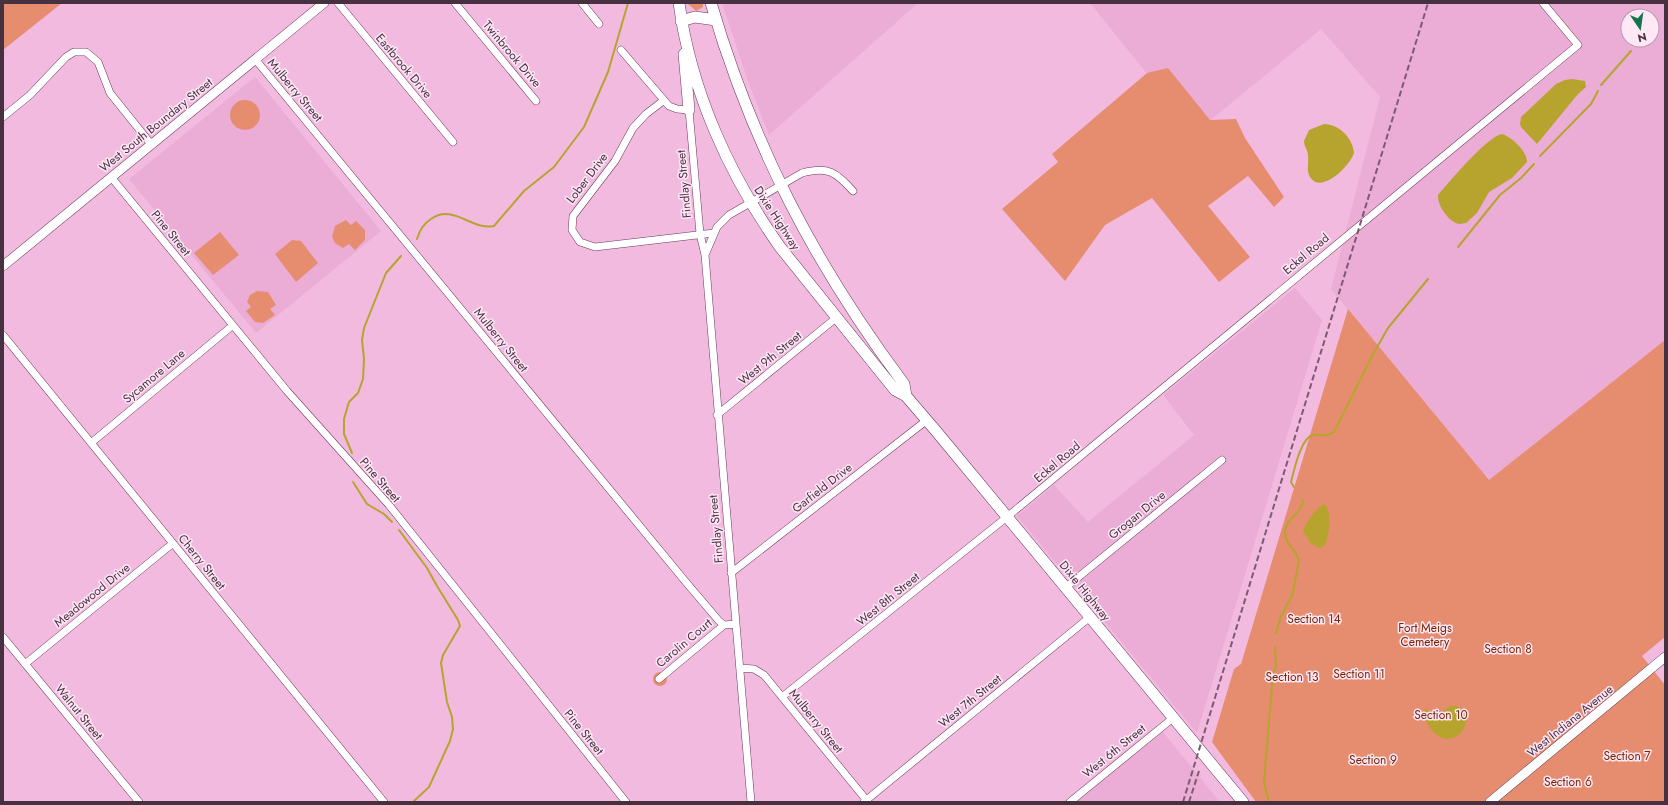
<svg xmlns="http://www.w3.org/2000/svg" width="1668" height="805" font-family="Jost,sans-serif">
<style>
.built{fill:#ebacd6;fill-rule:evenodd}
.green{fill:#e68d6f}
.water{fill:#b7a42f}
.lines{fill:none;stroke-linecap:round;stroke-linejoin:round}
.stream{stroke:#b7a42f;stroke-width:2}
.street-casing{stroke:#683959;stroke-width:8}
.secondary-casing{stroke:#683959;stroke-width:10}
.primary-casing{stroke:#683959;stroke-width:12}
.street{stroke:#fff;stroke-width:7}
.secondary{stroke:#fff;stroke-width:9}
.primary{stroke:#fff;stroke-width:11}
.rail{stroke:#7c5b72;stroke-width:2;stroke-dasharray:6 3;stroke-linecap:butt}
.labels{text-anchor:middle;stroke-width:3;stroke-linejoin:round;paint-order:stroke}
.street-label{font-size:12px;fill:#473140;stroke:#ffe7f6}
.park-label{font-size:12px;fill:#742503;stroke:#ffe7f6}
</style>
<rect width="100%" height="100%" fill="#f3bae0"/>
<!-- built -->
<path class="built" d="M722,3H918L769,135L748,81Z
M1090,3H1665V340L1489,480L1331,289L1380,97L1321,29L1195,133ZM1628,16H1652V40H1628Z
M255,77L381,231L256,333L129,179Z
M1295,288L1322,320L1197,733L1017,516L1054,485L1088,522L1194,435L1163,395Z
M1157,725L1220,802H1063Z"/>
<!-- green -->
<path class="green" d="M3,3H62L3,50Z
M687,3H703V7L696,11Z
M1168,68L1210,120L1236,119L1245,138L1284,197L1274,207L1248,176L1208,206L1250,257L1219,282L1152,198L1105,225L1065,281L1002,209L1058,162L1052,154L1147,73Z
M230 115a15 15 0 1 1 30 0a15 15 0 1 1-30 0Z
M346,220L351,225L356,221L365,230V240L355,250L349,244L343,248L335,243L332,237L335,226Z
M220,232L239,255L213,275L194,253Z
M292,240L301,241L318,263L296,282L275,254Z
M257,291L268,292L276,305L270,309L275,315L263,323L255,322L246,311L251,307L247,302L250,295Z
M1348,309L1489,480L1665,340V637L1642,656L1665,685V802H1256L1212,742L1234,669L1241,664Z
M653 679a7 7 0 1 1 14 0a7 7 0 1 1-14 0Z"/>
<!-- water -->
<path class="water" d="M1572,79L1585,81L1586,87L1578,94L1537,144L1521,127L1520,124L1521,117L1556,84L1565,80Z
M1324,124C1339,124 1353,138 1354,153C1350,166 1321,195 1310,177C1306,171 1309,163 1308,156C1308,150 1304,147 1304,141L1309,130Z
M1502,134C1512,137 1527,151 1527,162L1512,178L1489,192L1477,213L1466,223L1460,224C1449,223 1437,205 1438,195C1449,182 1489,135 1502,134Z
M1324,504C1333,509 1329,537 1325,545L1320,548L1311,544L1303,531C1306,522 1315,509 1324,504Z
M1450,706C1473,703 1471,739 1446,739C1434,737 1425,723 1423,711L1426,709L1433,716H1438Z"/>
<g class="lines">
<!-- stream -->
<path class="stream" d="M1601,85L1631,51
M1540,156L1591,104L1598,91
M417,239C420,230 423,224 431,219C453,203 472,231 494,226L524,191L554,167L584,127L608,72L628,3
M1458,247L1500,195L1521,178L1534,164
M352,453L344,434V419L349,402L358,393L363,379L364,359L362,340L364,328L386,273L401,256
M353,482L367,504L384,514L392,522
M1294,487L1291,482C1294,471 1301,437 1313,435C1321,433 1326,438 1334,432L1371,358L1388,328L1428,279
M399,530L427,568L437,586L458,620L460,626L443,655L441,663L447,702L452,717L453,729L450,741L429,787L413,802
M1276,633L1281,616L1292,596L1299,561C1297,550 1285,545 1285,533C1284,519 1304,512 1303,500
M1269,802L1264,782L1273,674L1276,666L1275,647"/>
<!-- street casing -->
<g class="street-casing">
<path id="street" d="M338,3L453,142
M455,3L536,101
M582,3L599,24
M621,50L669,106L677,109L689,110L700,234L705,255L751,802
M255,59L685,581L719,621L724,625L736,624
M663,101L646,114L633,128L615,161L573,216L572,230L580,242L595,247L714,233
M3,117L30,95L66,57L74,52H86L98,62L110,93L151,144
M111,177L287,391L389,505L626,802
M705,255L717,227L729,215L802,173C828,166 836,172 853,191
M3,335L384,802
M717,415L836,318
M91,443L232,326
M731,573L927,420
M1065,588L1222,460
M3,637L139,802
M25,664L172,544
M740,668L754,669L764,675L868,802
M659,679L724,625
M782,697L1007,517L1578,45L1543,3
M864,802L1090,617
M1070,802L1173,718"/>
</g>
<!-- secondary casing -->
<g class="secondary-casing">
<path id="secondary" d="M3,266L324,3
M1490,802L1665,657"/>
</g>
<!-- primary casing -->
<g class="primary-casing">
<path id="primary" d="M679,3C691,91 729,175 780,247L895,390L906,396L936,431L1243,802
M711,3C753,146 815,265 904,384L906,396
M681,21L695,17L716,20
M684,54L689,110"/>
</g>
<!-- street -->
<use href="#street" class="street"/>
<!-- secondary -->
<use href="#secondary" class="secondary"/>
<!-- primary -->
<use href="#primary" class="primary"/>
<!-- rail -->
<path class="rail" d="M1183,802L1428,3
M1189,802L1199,771"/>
</g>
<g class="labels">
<!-- street labels -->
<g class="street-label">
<text transform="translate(512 54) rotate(50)" y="4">Twinbrook Drive</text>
<text transform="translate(404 66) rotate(50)" y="4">Eastbrook Drive</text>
<text transform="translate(295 90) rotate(50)" y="4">Mulberry Street</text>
<text transform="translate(156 125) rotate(-39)" y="4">West South Boundary Street</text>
<text transform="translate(587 178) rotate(-53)" y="4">Lober Drive</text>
<text transform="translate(684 184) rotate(-95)" y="4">Findlay Street</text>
<text transform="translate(777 218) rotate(57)" y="4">Dixie Highway</text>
<text transform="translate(171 233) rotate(51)" y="4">Pine Street</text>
<text transform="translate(1306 254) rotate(-40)" y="4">Eckel Road</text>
<text transform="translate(501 340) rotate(51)" y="4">Mulberry Street</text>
<text transform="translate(770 358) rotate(-39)" y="4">West 9th Street</text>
<text transform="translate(154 376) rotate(-40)" y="4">Sycamore Lane</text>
<text transform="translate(1057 462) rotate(-40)" y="4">Eckel Road</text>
<text transform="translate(380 480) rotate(49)" y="4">Pine Street</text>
<text transform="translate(822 488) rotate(-38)" y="4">Garfield Drive</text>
<text transform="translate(1137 515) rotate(-39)" y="4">Grogan Drive</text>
<text transform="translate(716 529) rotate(-95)" y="4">Findlay Street</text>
<text transform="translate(202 562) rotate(51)" y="4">Cherry Street</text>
<text transform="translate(1085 591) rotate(51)" y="4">Dixie Highway</text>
<text transform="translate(92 595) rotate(-39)" y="4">Meadowood Drive</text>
<text transform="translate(888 599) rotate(-39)" y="4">West 8th Street</text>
<text transform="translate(684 643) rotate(-40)" y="4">Carolin Court</text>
<text transform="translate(970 701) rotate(-39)" y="4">West 7th Street</text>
<text transform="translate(79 712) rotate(51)" y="4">Walnut Street</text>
<text transform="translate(816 721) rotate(51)" y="4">Mulberry Street</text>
<text transform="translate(1570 721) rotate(-39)" y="4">West Indiana Avenue</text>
<text transform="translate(584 732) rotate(51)" y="4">Pine Street</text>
<text transform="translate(1114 751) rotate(-39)" y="4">West 6th Street</text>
</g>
<!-- park labels -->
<g class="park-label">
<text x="1314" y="623">Section 14</text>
<text x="1425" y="632">Fort Meigs<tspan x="1425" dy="14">Cemetery</tspan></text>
<text x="1508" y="653">Section 8</text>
<text x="1359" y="678">Section 11</text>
<text x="1292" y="681">Section 13</text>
<text x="1441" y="719">Section 10</text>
<text x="1627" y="760">Section 7</text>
<text x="1373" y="764">Section 9</text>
<text x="1568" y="786">Section 6</text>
</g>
</g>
<!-- border -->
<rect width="1668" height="805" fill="none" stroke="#473140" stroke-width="8"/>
<!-- north arrow -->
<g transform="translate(1640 28) rotate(167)"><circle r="19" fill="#ffe7f6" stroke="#b59ead"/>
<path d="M0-3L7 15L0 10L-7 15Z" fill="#12754d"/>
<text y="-6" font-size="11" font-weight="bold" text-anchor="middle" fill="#473140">N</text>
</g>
</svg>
